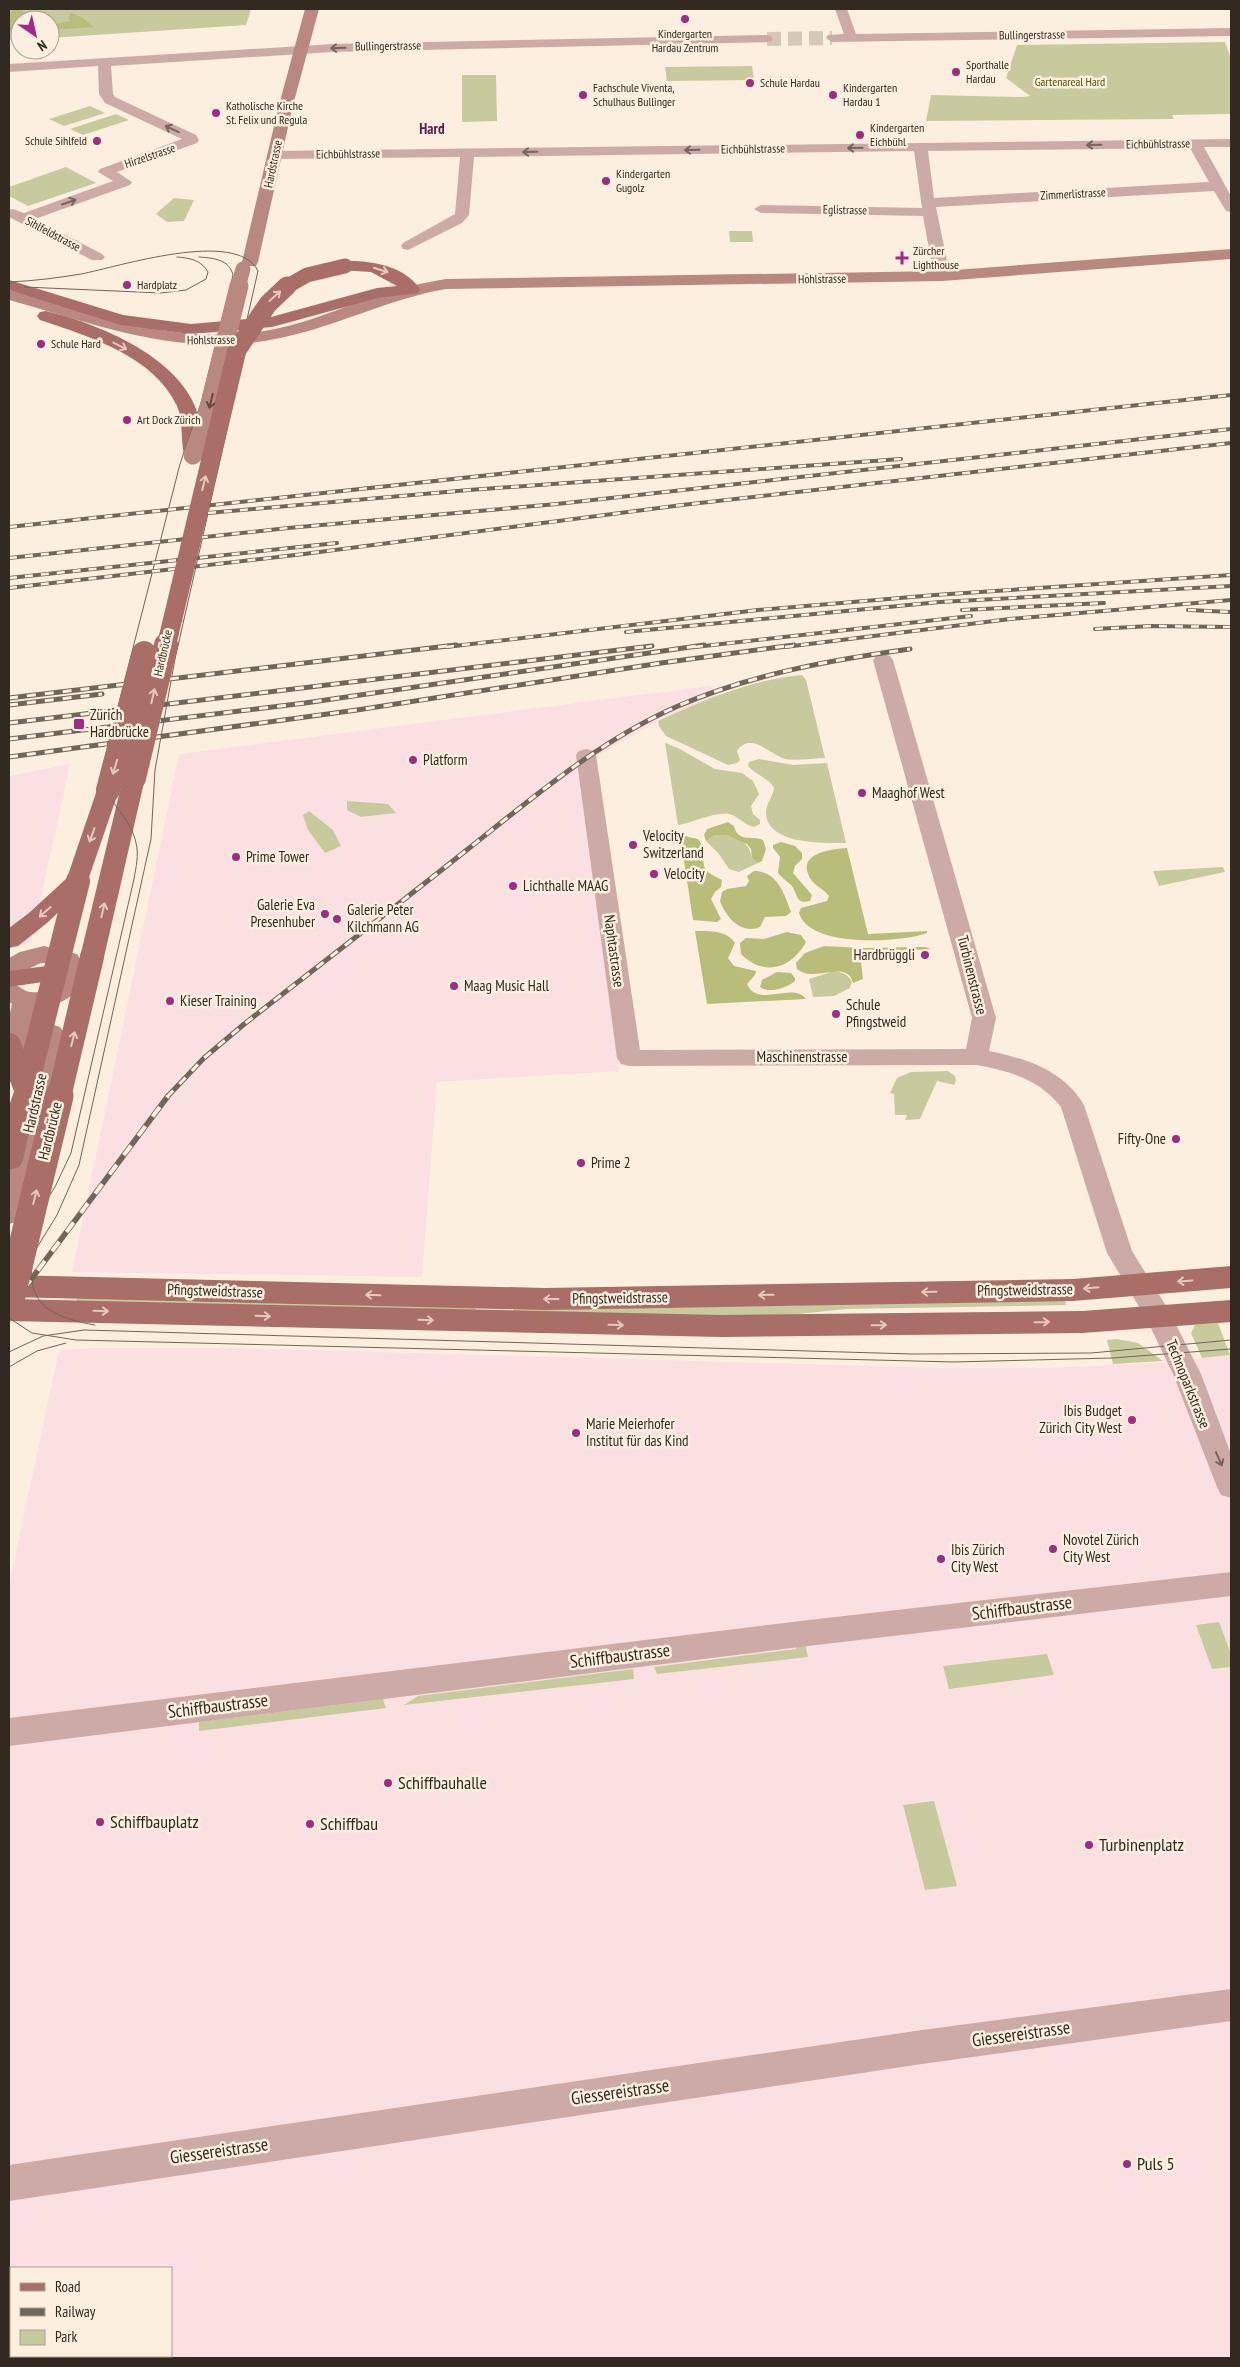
<svg xmlns="http://www.w3.org/2000/svg" width="1240" height="2367" font-family="'PT Sans Narrow',sans-serif">
<style>
.commercial{fill:#fbe0e2;fill-rule:evenodd}
.green{fill:#c7ca9c}
.forest{fill:#b8bd79}
.lines{fill:none;stroke-linecap:round;stroke-linejoin:round}
.street-tunnel{stroke:#d4c8b9;stroke-width:14;stroke-dasharray:14 7;stroke-linecap:butt}
.street{fill:#ccaba6;fill-rule:evenodd}
.secondary{fill:#b88881;fill-rule:evenodd}
.primary{fill:#a86e67;fill-rule:evenodd}
.tram{stroke:#70665a;stroke-width:1}
.rail-far2-casing{stroke:#70665a;stroke-width:4}
.rail-far1-casing{stroke:#70665a;stroke-width:5}
.rail-casing{stroke:#70665a;stroke-width:5.5}
.rail-far2{stroke:#fdefdf;stroke-width:2.5;stroke-dasharray:8;stroke-linecap:butt}
.rail-far1{stroke:#fdefdf;stroke-width:3;stroke-dasharray:9;stroke-linecap:butt}
.rail{stroke:#fdefdf;stroke-width:4;stroke-dasharray:12;stroke-linecap:butt}
.secondary-bridge-far1{stroke:#b88881;stroke-width:15}
.secondary-bridge{stroke:#b88881;stroke-width:19}
.primary-bridge-far3{stroke:#a86e67;stroke-width:15}
.primary-bridge-far2{stroke:#a86e67;stroke-width:19}
.primary-bridge-far1{stroke:#a86e67;stroke-width:24}
.primary-bridge{stroke:#a86e67;stroke-width:29}
.oneway{stroke:#77645c}
.oneway2{stroke:#e4c8bb}
.oneway3{stroke:#614b42}
.poi-dot{fill:#a02b85;stroke:#fdefdf;stroke-width:2}
.labels{text-anchor:middle;stroke-width:5;stroke-linejoin:round;paint-order:stroke}
.far-poi-label{font-size:12px;fill:#322a20;stroke:#fdefdf;text-anchor:start}
.far-street-label{font-size:12px;fill:#322a20;stroke:#fdefdf}
.far-park-label{font-size:12px;fill:#535501;stroke:#fdefdf}
.far-quarter-label{font-size:15px;font-weight:bold;fill:#58204a;stroke:#fdefdf}
.poi-label{font-size:15px;fill:#322a20;stroke:#fdefdf;text-anchor:start}
.street-label{font-size:15px;fill:#322a20;stroke:#fdefdf}
.near-street-label{font-size:18px;fill:#322a20;stroke:#fdefdf}
.near-poi-label{font-size:18px;fill:#322a20;stroke:#fdefdf;text-anchor:start}
</style>
<rect width="100%" height="100%" fill="#fdefdf"/>
<!-- commercial -->
<path class="commercial" d="M710,686L719,695L658,721L601,754L578,771L619,1071L437,1082L422,1277L72,1272L179,754Z
M70,764L31,943L9,947V776Z
M92,1348H240L943,1368H1051L1155,1363L1231,1355V2358H9V1586L58,1355L61,1350ZM11,2268H171V2356H11Z"/>
<!-- green -->
<path class="green" d="M9,9H251L246,25L50,38V20H20V39L9,40Z
M1225,42L1231,59V114L1172,115L1174,119L926,121L931,95L1023,97L1030,96L1006,78L1017,45Z
M752,66L754,80L667,81L665,67Z
M462,75H496L497,121L462,122Z
M90,106L105,113L64,126L49,119Z
M116,114L129,120L83,135L70,129Z
M66,167L96,183L28,206L9,196V187Z
M174,198L194,200L184,221L167,222L156,214Z
M729,231H752L753,242H730Z
M802,675L806,680L825,758C812,758 794,762 782,758C768,752 750,732 737,751L740,760L737,763L728,765L666,736L659,726L658,721C703,700 753,679 802,675Z
M665,743L678,748L715,769L742,773L753,781L759,794L751,806L753,814L760,820V824L754,827C744,825 738,816 729,814C717,811 692,823 678,825Z
M759,759L793,765L827,763L846,843C824,843 767,845 766,813C766,803 773,797 774,788C769,778 756,775 748,766L749,762Z
M347,801L388,804L396,813L361,817L347,810Z
M309,811L333,830L341,846L325,853L308,830L303,815Z
M721,834C738,837 749,841 752,858L758,863L739,872L729,869L719,854L706,841L715,835Z
M1223,867L1225,872L1159,886L1153,871Z
M831,972C840,971 846,973 852,981L850,988L834,996L813,997L809,979Z
M948,1071L955,1076L956,1081L954,1085L937,1081L920,1119L905,1120L907,1115H895L894,1094L890,1093L897,1078L911,1072Z
M78,1296L475,1307L476,1310L76,1301Z
M1065,1299L1066,1305L847,1309L768,1317L513,1312V1308Z
M1218,1323L1230,1355L1202,1358L1191,1333L1195,1325Z
M1117,1339L1138,1343L1163,1361L1113,1364L1107,1340Z
M1219,1622L1231,1654V1667L1212,1669L1196,1625Z
M804,1640L808,1657L657,1674L654,1667L796,1649L798,1641Z
M1047,1654L1054,1675L949,1689L943,1666Z
M633,1669L634,1679L404,1705L418,1696Z
M383,1699L386,1708L199,1731V1722Z
M934,1801L957,1886L925,1890L903,1805Z"/>
<!-- forest -->
<path class="forest" d="M13,9H24L22,12L36,15L30,18L32,20H20V31L9,32V14Z
M71,13L83,18L94,27L50,30V25L71,21L68,18Z
M728,822L734,826C738,843 751,835 763,840L766,849L762,861L758,863L752,858L751,849L747,844L727,835H715L706,841L704,835L707,829Z
M680,835L698,839C707,850 700,864 707,871C711,875 717,877 722,880L721,887L715,892L711,899L721,919L717,922L693,920Z
M781,842L795,846L802,853V859L795,866L793,873L812,895L810,901C795,905 798,893 791,885C787,881 782,878 778,873L780,857L773,848V845Z
M847,848L868,934L927,931V933C900,943 809,948 799,913L801,908L827,901L829,896C825,890 817,887 812,881C793,854 830,849 847,848Z
M754,871C777,871 784,893 791,912L786,916L765,917L760,927C741,935 726,917 720,901L722,892L727,889L746,886L749,881L747,876Z
M695,931C709,931 727,930 735,943L728,958L734,966L756,971L755,975L747,984C758,1009 793,981 806,999L707,1004Z
M787,932L801,935L806,942C791,969 764,977 741,954L740,943L746,938L764,939Z
M824,946L862,948L925,947L931,949L860,953L863,979L853,983C846,958 816,984 797,969L796,963L805,953Z
M777,972L791,973L795,978V981C786,988 770,994 760,987L762,980Z"/>
<g class="lines">
<!-- street-tunnel -->
<path class="street-tunnel" d="M767,39L832,38"/>
<!-- street -->
<path class="street" d="M835,9H847L856,34L1231,28V36L832,42L826,38L828,35L844,34Z
M767,35L771,36L773,39L771,42L333,52L111,66L113,94L115,97L196,135L199,140L197,143L117,172L132,182L130,185L35,219L102,254L105,257L102,260H92L9,217V210L13,209L24,213L113,181L98,172L100,169L182,139L105,103L99,94L98,66L9,72V64L333,44Z
M1231,139V147H1204L1231,196V212L1226,211L1214,191L936,207L950,276L942,281L934,276L923,216L761,213L754,209L761,205L922,208L914,151L474,157L469,215L462,223L408,250L403,249L401,246L403,243L455,214L460,157L274,159L267,155L274,151ZM1190,148L1209,182L934,198L928,151Z
M883,654L890,656L893,660L996,1018L989,1051C1027,1059 1063,1070 1084,1105L1132,1251L1168,1309L1201,1374L1231,1454V1498L1221,1495L1217,1487L1173,1374L1147,1320L1107,1253L1061,1107C1039,1079 1010,1071 976,1065L629,1066L621,1064L617,1058L576,755L579,751L586,749L593,751L596,755L640,1050L966,1049L972,1018L873,660L876,656Z
M1231,1572V1596L800,1647L9,1746V1718L800,1621Z
M1231,1989V2021L922,2064L9,2201V2165L922,2030Z"/>
<!-- secondary -->
<path class="secondary" d="M305,9H319L293,105L258,262L256,266H244L242,262L279,105Z
M1231,249V259L942,281L446,289C387,299 334,328 275,339C180,358 99,325 9,300V290C100,313 179,349 275,329C310,322 343,307 376,296C399,288 422,283 446,279L942,271Z
M44,946L77,954L88,973C79,997 60,1005 36,1008L22,1066L18,1072L9,1075V1017L12,1004L9,1002V982C16,984 20,988 26,991C40,996 58,986 62,973L58,965C37,956 27,975 9,979V958L20,952Z
M51,1024L60,1027L64,1033L23,1214L19,1221L9,1224V1157L38,1033L42,1027Z"/>
<!-- primary -->
<path class="primary" d="M345,261C371,260 405,266 420,289L418,293L378,298L272,327L191,334L121,325L9,290V280L123,315L191,324L271,317L377,288L397,286L371,272L339,270L337,266L339,262Z
M46,311C103,325 194,362 201,429C202,438 205,451 200,459H186C180,449 184,421 177,406C154,356 88,336 40,320L37,316L40,312Z
M134,771L142,773L145,778L104,957L101,963L92,965L83,963L80,957L123,778L126,773Z
M108,783L116,785L119,790L86,886L47,923L18,946L9,948V928L29,913L67,878L97,790L100,785Z
M54,965L63,967L67,973L63,979L9,987V971Z
M26,1080L35,1083L39,1089L23,1160L19,1167L9,1170V1106L17,1083Z
M1231,1266V1288L1073,1301L545,1310L9,1297V1275L545,1288L1073,1279Z
M9,1299L721,1315L1082,1311L1231,1300V1322L1082,1333L721,1337L9,1321Z"/>
<!-- tram -->
<path class="tram" d="M9,282C33,281 57,278 81,274C118,267 237,228 258,271L245,328L243,359L175,659L155,770L151,839L79,1165L57,1215L9,1293
M24,287L161,293L186,290L206,279L208,272C201,260 190,258 177,257
M9,1257L55,1187L71,1153L134,879C136,867 139,855 136,843C131,816 104,801 101,773L180,464L201,403L233,275C229,259 213,258 199,257
M33,1259C24,1306 55,1318 95,1325
M9,1318L32,1333L76,1340L954,1362L1112,1358L1231,1349
M9,1352L43,1336L84,1330L912,1354L1091,1353L1231,1340
M9,1367L37,1351L66,1343"/>
<!-- rail-far2 casing -->
<g class="rail-far2-casing">
<path id="rail-far2" d="M208,513L469,490L901,459
M9,527L1231,395
M9,558L288,528L557,504L1231,429
M9,578L337,543
M9,588L304,554L682,505L1231,443
M962,610L1104,603
M1188,610L1231,612
M1095,629L1151,626L1231,627
M626,632L940,602L1231,586
M446,647L758,610L935,595L1231,575
M646,647L652,646
M695,647L971,616
M785,647L1010,619L1231,600"/>
</g>
<!-- rail-far1 casing -->
<g class="rail-far1-casing">
<path id="rail-far1" d="M9,698L456,645
M9,705L102,694
M9,723L652,646
M9,739L305,703L704,645
M9,757L357,710L661,663L794,645
M167,1097L204,1058L243,1025C318,966 394,908 468,849C535,796 600,740 678,706C752,674 831,660 910,649"/>
</g>
<!-- rail casing -->
<g class="rail-casing">
<path id="rail" d="M9,1309L168,1096"/>
</g>
<!-- rail-far2 -->
<use href="#rail-far2" class="rail-far2"/>
<!-- rail-far1 -->
<use href="#rail-far1" class="rail-far1"/>
<!-- rail -->
<use href="#rail" class="rail"/>
<!-- secondary-bridge-far1 -->
<path class="secondary-bridge-far1" d="M238,287L243,269"/>
<!-- secondary-bridge -->
<path class="secondary-bridge" d="M193,455L207,416L239,286"/>
<!-- primary-bridge-far3 -->
<path class="primary-bridge-far3" d="M286,287L307,275L345,266"/>
<!-- primary-bridge-far2 -->
<path class="primary-bridge-far2" d="M166,647L237,350L268,304L287,286"/>
<!-- primary-bridge-far1 -->
<path class="primary-bridge-far1" d="M134,778L166,645
M108,790L144,653
M9,1045L26,1089
M26,1089L78,881
M59,1097L92,957"/>
<!-- primary-bridge -->
<path class="primary-bridge" d="M9,1304L59,1096"/>
</g>
<!-- one-way arrows -->
<defs><path id="oneway-shaft" d="M-6 0H5M1.5-3L5.5 0L1.5 3" fill="none" stroke-width="1.6" stroke-linecap="round" stroke-linejoin="round" transform="scale(1.25)"/></defs>
<g class="oneway">
<use href="#oneway-shaft" transform="translate(338 48) rotate(178)"/>
<use href="#oneway-shaft" transform="translate(172 129) rotate(-155)"/>
<use href="#oneway-shaft" transform="translate(1094 145) rotate(179)"/>
<use href="#oneway-shaft" transform="translate(855 148) rotate(179)"/>
<use href="#oneway-shaft" transform="translate(692 150) rotate(179)"/>
<use href="#oneway-shaft" transform="translate(530 152) rotate(179)"/>
<use href="#oneway-shaft" transform="translate(69 202) rotate(-19)"/>
<use href="#oneway-shaft" transform="translate(1219 1459) rotate(66)"/>
</g>
<g class="oneway2">
<use href="#oneway-shaft" transform="translate(381 270) rotate(18)"/>
<use href="#oneway-shaft" transform="translate(275 296) rotate(-42)"/>
<use href="#oneway-shaft" transform="translate(120 346) rotate(27)"/>
<use href="#oneway-shaft" transform="translate(204 483) rotate(-76)"/>
<use href="#oneway-shaft" transform="translate(153 696) rotate(-77)"/>
<use href="#oneway-shaft" transform="translate(115 767) rotate(107)"/>
<use href="#oneway-shaft" transform="translate(92 835) rotate(110)"/>
<use href="#oneway-shaft" transform="translate(103 910) rotate(-77)"/>
<use href="#oneway-shaft" transform="translate(45 912) rotate(139)"/>
<use href="#oneway-shaft" transform="translate(73 1039) rotate(-76)"/>
<use href="#oneway-shaft" transform="translate(35 1197) rotate(-76)"/>
<use href="#oneway-shaft" transform="translate(1185 1281) rotate(176)"/>
<use href="#oneway-shaft" transform="translate(1091 1288) rotate(175)"/>
<use href="#oneway-shaft" transform="translate(929 1292) rotate(179)"/>
<use href="#oneway-shaft" transform="translate(373 1295) rotate(-178)"/>
<use href="#oneway-shaft" transform="translate(766 1295) rotate(179)"/>
<use href="#oneway-shaft" transform="translate(551 1299) rotate(180)"/>
<use href="#oneway-shaft" transform="translate(101 1311) rotate(2)"/>
<use href="#oneway-shaft" transform="translate(263 1316) rotate(2)"/>
<use href="#oneway-shaft" transform="translate(426 1320) rotate(2)"/>
<use href="#oneway-shaft" transform="translate(1042 1322) rotate(-1)"/>
<use href="#oneway-shaft" transform="translate(616 1325) rotate(1)"/>
<use href="#oneway-shaft" transform="translate(879 1325) rotate(-1)"/>
</g>
<use class="oneway3" href="#oneway-shaft" transform="translate(211 401) rotate(104)"/>
<!-- markers -->
<g class="poi-dot">
<circle cx="685" cy="19" r="5"/>
<circle cx="956" cy="72" r="5"/>
<circle cx="750" cy="83" r="5"/>
<circle cx="583" cy="95" r="5"/>
<circle cx="833" cy="95" r="5"/>
<circle cx="216" cy="113" r="5"/>
<circle cx="860" cy="135" r="5"/>
<circle cx="97" cy="141" r="5"/>
<circle cx="606" cy="181" r="5"/>
<path d="M899.5 250.5h5v5h5v5h-5v5h-5v-5h-5v-5h5z"/>
<circle cx="127" cy="285" r="5"/>
<circle cx="41" cy="344" r="5"/>
<circle cx="127" cy="420" r="5"/>
<rect x="73" y="718" width="12" height="12" rx="2.5"/>
<circle cx="413" cy="760" r="5"/>
<circle cx="862" cy="793" r="5"/>
<circle cx="633" cy="845" r="5"/>
<circle cx="236" cy="857" r="5"/>
<circle cx="654" cy="874" r="5"/>
<circle cx="513" cy="886" r="5"/>
<circle cx="325" cy="914" r="5"/>
<circle cx="337" cy="919" r="5"/>
<circle cx="925" cy="955" r="5"/>
<circle cx="454" cy="986" r="5"/>
<circle cx="170" cy="1001" r="5"/>
<circle cx="836" cy="1014" r="5"/>
<circle cx="1176" cy="1139" r="5"/>
<circle cx="581" cy="1163" r="5"/>
<circle cx="1132" cy="1420" r="5"/>
<circle cx="576" cy="1433" r="5"/>
<circle cx="1053" cy="1549" r="5"/>
<circle cx="941" cy="1559" r="5"/>
<circle cx="388" cy="1783" r="5"/>
<circle cx="100" cy="1822" r="5"/>
<circle cx="310" cy="1824" r="5"/>
<circle cx="1089" cy="1845" r="5"/>
<circle cx="1127" cy="2164" r="5"/>
</g>
<g class="labels">
<!-- far-poi labels -->
<g class="far-poi-label">
<text x="685" y="38" text-anchor="middle">Kindergarten<tspan x="685" dy="14">Hardau Zentrum</tspan></text>
<text x="966" y="69">Sporthalle<tspan x="966" dy="14">Hardau</tspan></text>
<text x="760" y="87">Schule Hardau</text>
<text x="593" y="92">Fachschule Viventa,<tspan x="593" dy="14">Schulhaus Bullinger</tspan></text>
<text x="843" y="92">Kindergarten<tspan x="843" dy="14">Hardau 1</tspan></text>
<text x="226" y="110">Katholische Kirche<tspan x="226" dy="14">St. Felix und Regula</tspan></text>
<text x="870" y="132">Kindergarten<tspan x="870" dy="14">Eichbühl</tspan></text>
<text x="87" y="145" text-anchor="end">Schule Sihlfeld</text>
<text x="616" y="178">Kindergarten<tspan x="616" dy="14">Gugolz</tspan></text>
<text x="913" y="255">Zürcher<tspan x="913" dy="14">Lighthouse</tspan></text>
<text x="137" y="289">Hardplatz</text>
<text x="51" y="348">Schule Hard</text>
<text x="137" y="424">Art Dock Zürich</text>
</g>
<!-- far-street labels -->
<g class="far-street-label">
<text transform="translate(1032 35) rotate(-1)" y="4">Bullingerstrasse</text>
<text transform="translate(388 46) rotate(-1)" y="4">Bullingerstrasse</text>
<text transform="translate(1158 144) rotate(-1)" y="4">Eichbühlstrasse</text>
<text transform="translate(753 149) rotate(-1)" y="4">Eichbühlstrasse</text>
<text transform="translate(348 154) rotate(-1)" y="4">Eichbühlstrasse</text>
<text transform="translate(150 156) rotate(-19)" y="4">Hirzelstrasse</text>
<text transform="translate(273 164) rotate(-78)" y="4">Hardstrasse</text>
<text transform="translate(1073 194) rotate(-3)" y="4">Zimmerlistrasse</text>
<text transform="translate(845 210) rotate(1)" y="4">Eglistrasse</text>
<text transform="translate(53 234) rotate(28)" y="4">Sihlfeldstrasse</text>
<text transform="translate(822 279) rotate(-1)" y="4">Hohlstrasse</text>
<text transform="translate(211 340) rotate(-1)" y="4">Hohlstrasse</text>
<text transform="translate(163 653) rotate(-77)" y="4">Hardbrücke</text>
</g>
<!-- far-park labels -->
<g class="far-park-label">
<text x="1070" y="86">Gartenareal Hard</text>
</g>
<!-- far-quarter labels -->
<g class="far-quarter-label">
<text x="432" y="134">Hard</text>
</g>
<!-- poi labels -->
<g class="poi-label">
<text x="90" y="720">Zürich<tspan x="90" dy="17">Hardbrücke</tspan></text>
<text x="423" y="765">Platform</text>
<text x="872" y="798">Maaghof West</text>
<text x="643" y="841">Velocity<tspan x="643" dy="17">Switzerland</tspan></text>
<text x="246" y="862">Prime Tower</text>
<text x="664" y="879">Velocity</text>
<text x="523" y="891">Lichthalle MAAG</text>
<text x="315" y="910" text-anchor="end">Galerie Eva<tspan x="315" dy="17">Presenhuber</tspan></text>
<text x="347" y="915">Galerie Peter<tspan x="347" dy="17">Kilchmann AG</tspan></text>
<text x="915" y="960" text-anchor="end">Hardbrüggli</text>
<text x="464" y="991">Maag Music Hall</text>
<text x="180" y="1006">Kieser Training</text>
<text x="846" y="1010">Schule<tspan x="846" dy="17">Pfingstweid</tspan></text>
<text x="1166" y="1144" text-anchor="end">Fifty-One</text>
<text x="591" y="1168">Prime 2</text>
<text x="1122" y="1416" text-anchor="end">Ibis Budget<tspan x="1122" dy="17">Zürich City West</tspan></text>
<text x="586" y="1429">Marie Meierhofer<tspan x="586" dy="17">Institut für das Kind</tspan></text>
<text x="1063" y="1545">Novotel Zürich<tspan x="1063" dy="17">City West</tspan></text>
<text x="951" y="1555">Ibis Zürich<tspan x="951" dy="17">City West</tspan></text>
</g>
<!-- street labels -->
<g class="street-label">
<text transform="translate(614 951) rotate(82)" y="5">Naphtastrasse</text>
<text transform="translate(972 975) rotate(76)" y="5">Turbinenstrasse</text>
<text x="802" y="1062">Maschinenstrasse</text>
<text transform="translate(35 1103) rotate(-77)" y="5">Hardstrasse</text>
<text transform="translate(50 1131) rotate(-76)" y="5">Hardbrücke</text>
<text transform="translate(1025 1290) rotate(-1)" y="5">Pfingstweidstrasse</text>
<text transform="translate(215 1291) rotate(2)" y="5">Pfingstweidstrasse</text>
<text transform="translate(620 1298) rotate(-1)" y="5">Pfingstweidstrasse</text>
<text transform="translate(1188 1384) rotate(68)" y="5">Technoparkstrasse</text>
</g>
<!-- near-street labels -->
<g class="near-street-label">
<text transform="translate(1022 1608) rotate(-7)" y="6">Schiffbaustrasse</text>
<text transform="translate(620 1656) rotate(-7)" y="6">Schiffbaustrasse</text>
<text transform="translate(218 1706) rotate(-7)" y="6">Schiffbaustrasse</text>
<text transform="translate(1021 2034) rotate(-8)" y="6">Giessereistrasse</text>
<text transform="translate(620 2092) rotate(-8)" y="6">Giessereistrasse</text>
<text transform="translate(219 2151) rotate(-8)" y="6">Giessereistrasse</text>
</g>
<!-- near-poi labels -->
<g class="near-poi-label">
<text x="398" y="1789">Schiffbauhalle</text>
<text x="110" y="1828">Schiffbauplatz</text>
<text x="320" y="1830">Schiffbau</text>
<text x="1099" y="1851">Turbinenplatz</text>
<text x="1137" y="2170">Puls 5</text>
</g>
</g>
<!-- border -->
<rect width="1240" height="2367" fill="none" stroke="#322a20" stroke-width="20"/>
<!-- legend -->
<rect x="10" y="2267" width="162" height="90" fill="#fdefdf" stroke="#aca093"/>
<rect x="20" y="2283" width="25" height="8" fill="#a86e67" stroke="#aca093"/>
<text x="55" y="2292" font-size="15" fill="#322a20">Road</text>
<rect x="20" y="2308" width="25" height="8" fill="#70665a" stroke="#aca093"/>
<text x="55" y="2317" font-size="15" fill="#322a20">Railway</text>
<rect x="20" y="2330" width="25" height="15" fill="#c7ca9c" stroke="#aca093"/>
<text x="55" y="2342" font-size="15" fill="#322a20">Park</text>
<!-- north arrow -->
<g transform="translate(35 35) rotate(146)"><circle r="24" fill="#fdefdf" stroke="#aca093"/>
<path d="M0-4L9 19L0 12L-9 19Z" fill="#a02b85"/>
<text y="-8" font-size="14" font-weight="bold" text-anchor="middle" fill="#322a20">N</text>
</g>
</svg>
